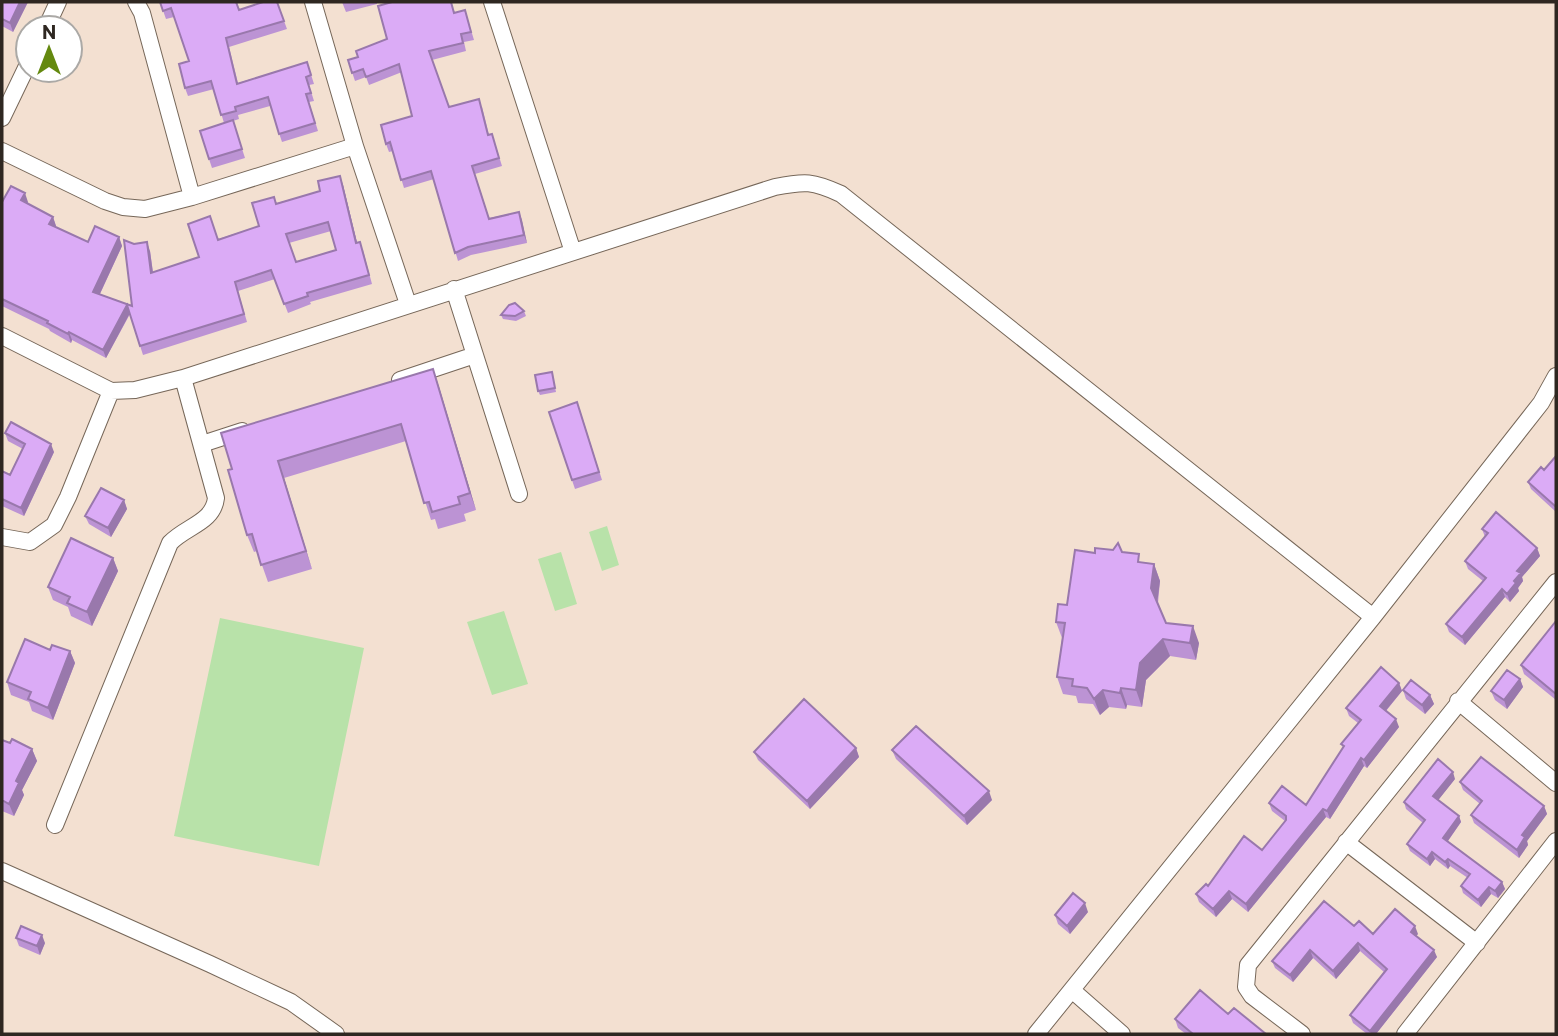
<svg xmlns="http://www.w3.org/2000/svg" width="1558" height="1036" font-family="Commissioner,sans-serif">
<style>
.green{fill:#b8e2a9}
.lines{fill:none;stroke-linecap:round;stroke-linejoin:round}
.minor-casing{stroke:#766759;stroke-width:18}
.minor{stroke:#fff;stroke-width:16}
.wall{fill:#bc93d4;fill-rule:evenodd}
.shaded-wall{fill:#9978ac}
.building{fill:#dbabf6;stroke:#9978ac;stroke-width:2;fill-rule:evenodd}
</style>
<rect width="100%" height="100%" fill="#f3e0d1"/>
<!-- green -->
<path class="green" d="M607,526L619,565L602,571L589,532Z
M561,552L577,604L555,611L538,559Z
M504,611L528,684L492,695L467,622Z
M220,618L364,648L319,866L174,836Z"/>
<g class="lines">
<!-- minor casing -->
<g class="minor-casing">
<path id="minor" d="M136,2L142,13L192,197
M313,2L355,146L408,304
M492,2L573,252
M46,28L58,2
M2,118L28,64
M2,151L105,201L123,207L145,209L192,197L355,146
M454,289L519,494
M2,336L111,391L135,390L183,378L775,187C805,181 813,181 841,194L1373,617
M400,380L475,355
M202,444L242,431
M2,537L30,542L54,525L68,497L111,391
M1458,701L1556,783
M55,825L170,543C186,526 213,523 216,498L183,378
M1346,842L1477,943
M2,871L210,964L291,1002L336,1034
M1073,991L1122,1034
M1036,1034L1373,617L1541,403L1556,376
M1302,1034L1252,996L1246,987L1248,965L1556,582
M1405,1034L1556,841"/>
</g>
<!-- minor -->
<use href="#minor" class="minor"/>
</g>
<!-- wall -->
<path class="wall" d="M2,2H28L13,32L2,26Z
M160,2H237L239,10L277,2L287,29L229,47L238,83L307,62L314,84L309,85L314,101L309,102L318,131L282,142L270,106L238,115L239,119L233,121L245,158L212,168L209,159L224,123L214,89L188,96L185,88L189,61L174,17L166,19Z
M342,2H377V4L346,12Z
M465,10L474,40L464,42L466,51L432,60L449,107H482L489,135L492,134L502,166L475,174L489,218L519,212L527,243L471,255L458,261L434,179L404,188L393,151L389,152L386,144L412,116L402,72L369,85L366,77L355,81L348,60L358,57L387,39L455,13Z
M343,185L357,242L363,250L372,284L310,302L311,304L288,313L275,279L238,291L247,322L143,355L130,314L106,358L72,340L71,343L50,331L49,329L2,306V202H28L27,203L53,217L56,226L55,227L88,242L119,237L122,246L100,294L132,306L150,251L153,272L199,257L218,239L259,226L277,203ZM331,231L336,250L296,262L289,243Z
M524,311L526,316L516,321L503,319L501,315Z
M433,369L439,387L476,510L464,514L466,521L438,529L435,519L431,520L406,441L284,478L312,569L268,582L257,551L254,552L247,535L232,469Z
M553,377L556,392L540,395L538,391Z
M580,410L602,480L575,489L549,412Z
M5,433L54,452L24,516L2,506V471L10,475L23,449L8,441Z
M1556,456V512L1531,489L1528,482L1544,470Z
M124,500L127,509L111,537L89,524L85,516Z
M1482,529L1537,548L1540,556L1522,577L1523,581L1518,588L1519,591L1510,602L1505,597L1465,645L1449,632L1446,624L1483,581L1468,569L1465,561L1485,537Z
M1122,552L1142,563L1154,564L1160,581L1158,603L1166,623L1199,643L1196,660L1170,656L1146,680L1142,707L1127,705L1126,709L1109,707L1100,715L1093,704L1078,703L1076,696L1063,694L1057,677L1062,638L1056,622L1067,605L1095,553Z
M113,558L118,571L92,626L71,616L68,607L53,600L48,587Z
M1556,621V700L1524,674L1521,665Z
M50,650L70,651L75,663L53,720L32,711L29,702L11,695L7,682Z
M1520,679L1523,687L1507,709L1495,700L1491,691Z
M1399,683L1402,691L1386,711L1399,727L1367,768L1364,766L1330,819L1326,817L1248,912L1232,899L1216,917L1199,902L1196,894L1262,850L1285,821L1272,811L1269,803L1306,805L1343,748L1341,744L1358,723L1349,716L1346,708Z
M1403,690L1430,695L1434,704L1425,714L1406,699Z
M2,740L10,743L32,749L37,761L22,790L24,795L14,816L2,811Z
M856,748L859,757L810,809L758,760L754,752Z
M892,750L992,800L967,825L896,759Z
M1455,779L1438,800L1459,816L1461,822L1448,841L1502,882L1505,889L1498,898L1491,894L1481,907L1463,893L1461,886L1468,878L1450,866L1448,869L1435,859L1430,866L1410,851L1407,844L1423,823L1406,809L1404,802Z
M1460,782L1544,806L1547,814L1527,841L1528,845L1519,858L1474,823L1471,815L1480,804L1463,790Z
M1088,912L1070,934L1058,924L1055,915Z
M1354,926L1373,934H1418L1416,936L1437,957L1376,1034H1367L1353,1023L1350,1015L1384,972L1360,951L1336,979L1313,958L1293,982L1275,968L1272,961Z
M16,938L45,943L40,955L19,946Z
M1228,1014L1266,1034H1186L1178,1028L1175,1019Z"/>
<!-- shaded-wall -->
<path class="shaded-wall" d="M20,2H28L13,32L10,23Z
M340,176L343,185L359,251L356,243Z
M25,193L28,202L24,208L21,200Z
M519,212L522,220L527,243L524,235Z
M53,217L56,226L52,232L49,224Z
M119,237L122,246L97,300L93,292Z
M147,242L150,251L154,281L151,273Z
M127,305L130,313L106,358L103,350Z
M69,332L72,340L71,343L68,334Z
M433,369L439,387L476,510L470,493Z
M51,444L54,452L24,516L21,508Z
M278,461L284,478L312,569L306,551Z
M124,500L127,509L111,537L108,528Z
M1537,548L1540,556L1522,577L1523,581L1518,588L1519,591L1510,602L1507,594L1514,581L1517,571Z
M113,558L118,571L92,626L87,612Z
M1154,564L1160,581L1157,604L1151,588Z
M1502,589L1505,597L1465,645L1462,637Z
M1193,626L1199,643L1196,660L1190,643Z
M1163,639L1170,656L1146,680L1142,707L1136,690L1140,663Z
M70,651L75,663L53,720L48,708Z
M1520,679L1523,687L1507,709L1504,700Z
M1399,683L1402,691L1383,714L1380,706Z
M1121,688L1127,705L1126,709L1120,693Z
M1103,690L1109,707L1100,715L1094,699Z
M1430,695L1434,704L1425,714L1422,705Z
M1396,719L1399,727L1367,768L1364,760Z
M856,748L859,757L810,809L807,801Z
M32,749L37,761L22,790L24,795L14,816L9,804L16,781Z
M1361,758L1364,766L1330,819L1327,811Z
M1453,772L1455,779L1436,803L1433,796Z
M989,791L992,800L967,825L964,816Z
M1544,806L1547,814L1527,841L1528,845L1519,858L1517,850L1522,835Z
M1323,809L1326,817L1248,912L1246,904Z
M1459,816L1461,822L1445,845L1443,838Z
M1432,852L1435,859L1430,866L1427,859Z
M1448,859L1450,866L1448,869L1445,862Z
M1502,882L1505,889L1498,898L1495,891Z
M1489,887L1491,894L1481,907L1478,900Z
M1229,891L1232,899L1216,917L1213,909Z
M1085,903L1088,912L1070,934L1067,926Z
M1415,926L1418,934L1413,939L1411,932Z
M42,935L45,943L40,955L37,946Z
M1358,943L1360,951L1336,979L1333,971Z
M1310,950L1313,958L1293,982L1290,975Z
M1434,950L1437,957L1376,1034H1371L1370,1031Z"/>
<!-- building -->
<path class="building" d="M2,2H20L10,23L2,19Z
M160,2H236L239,10L263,2H277L284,21L226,38L237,84L307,62L311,75L306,77L311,93L306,94L315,123L279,134L268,97L235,107L236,111L221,115L211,81L185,88L179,64L189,61L171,8L163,11Z
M392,2H451L454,13L465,10L471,32L461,34L463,43L429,51L449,107L479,99L488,135L492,134L499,158L472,166L489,219L519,212L524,235L468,247L455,253L431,171L401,180L390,142L386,144L381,125L412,116L399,64L366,77L363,69L352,73L348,60L358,57L356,51L387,39L378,6Z
M233,120L242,149L209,159L200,131Z
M340,176L356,243L360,242L369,275L307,293L308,296L284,304L271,270L235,282L244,314L140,346L127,305L103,350L69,332L68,334L47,323L48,321L2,299V202L11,186L25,193L21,200L53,217L49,224L88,242L95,226L119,237L93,292L132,306L124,240L134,244L147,242L151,273L199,257L188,224L210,216L218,240L259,226L252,203L274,197L276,204L320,191L318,181ZM328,222L336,250L296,262L286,234Z
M515,303L524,311L515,316L501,315L509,305Z
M433,369L470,493L458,497L460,504L432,512L429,502L424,503L401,424L278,461L306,551L261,565L252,534L247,535L228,470L232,469L221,433Z
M552,372L555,388L538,391L535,375Z
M577,402L599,472L572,480L549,412Z
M11,422L51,444L21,508L2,499V471L10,475L25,444L5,433Z
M1556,456V505L1555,506L1528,482L1541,467L1544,470Z
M101,488L124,500L108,528L85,516Z
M1496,512L1537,548L1517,571L1521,573L1514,581L1516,583L1507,594L1502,589L1462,637L1446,624L1486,578L1465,561L1488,533L1482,529Z
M71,538L113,558L87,612L67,603L70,597L48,587Z
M1118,543L1122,552L1139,554L1138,562L1154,564L1151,588L1166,623L1193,626L1190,643L1163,639L1140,663L1136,690L1121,688L1120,693L1103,690L1094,699L1087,688L1072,686L1073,679L1057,677L1065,623L1056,622L1058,604L1067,605L1075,550L1095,553V548L1113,550Z
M1556,621V694L1521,665Z
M25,639L50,650L52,645L70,651L48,708L28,699L31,692L7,682Z
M1381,667L1399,683L1380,706L1396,719L1364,760L1361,758L1327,811L1323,809L1246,904L1229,891L1213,909L1196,894L1206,884L1208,886L1244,836L1262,850L1286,820V816L1269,803L1282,786L1306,805L1344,746L1341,744L1361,720L1346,708Z
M1507,670L1520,679L1504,700L1491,691Z
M1411,680L1430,695L1422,705L1403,690Z
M804,699L856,748L807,801L754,752Z
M916,726L989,791L964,816L892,750Z
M12,739L32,749L16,781L19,783L9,804L2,800V740L10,743Z
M1481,757L1544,806L1522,835L1525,837L1517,850L1471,815L1482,801L1460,782Z
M1438,759L1453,772L1433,796L1459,816L1443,838L1502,882L1495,891L1489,887L1478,900L1461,886L1470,874L1448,859L1445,862L1432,852L1427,859L1407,844L1425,820L1404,802Z
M1073,893L1085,903L1067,926L1055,915Z
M1324,901L1354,926L1359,921L1373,934L1395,909L1415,926L1411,932L1434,950L1370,1031L1350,1015L1387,969L1358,943L1333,971L1310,950L1290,975L1272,961Z
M21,926L42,935L37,946L16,938Z
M1200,990L1228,1014L1234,1008L1266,1034H1193L1175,1019Z"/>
<!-- border -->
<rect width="1558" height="1036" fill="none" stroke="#2e2721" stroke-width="7"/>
<!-- north arrow -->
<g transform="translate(49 49)"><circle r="33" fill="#ffffff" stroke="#aba9a6" stroke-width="2"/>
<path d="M0-5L12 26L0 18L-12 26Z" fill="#64890f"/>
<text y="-10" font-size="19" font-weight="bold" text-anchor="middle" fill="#2e2721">N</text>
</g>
</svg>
